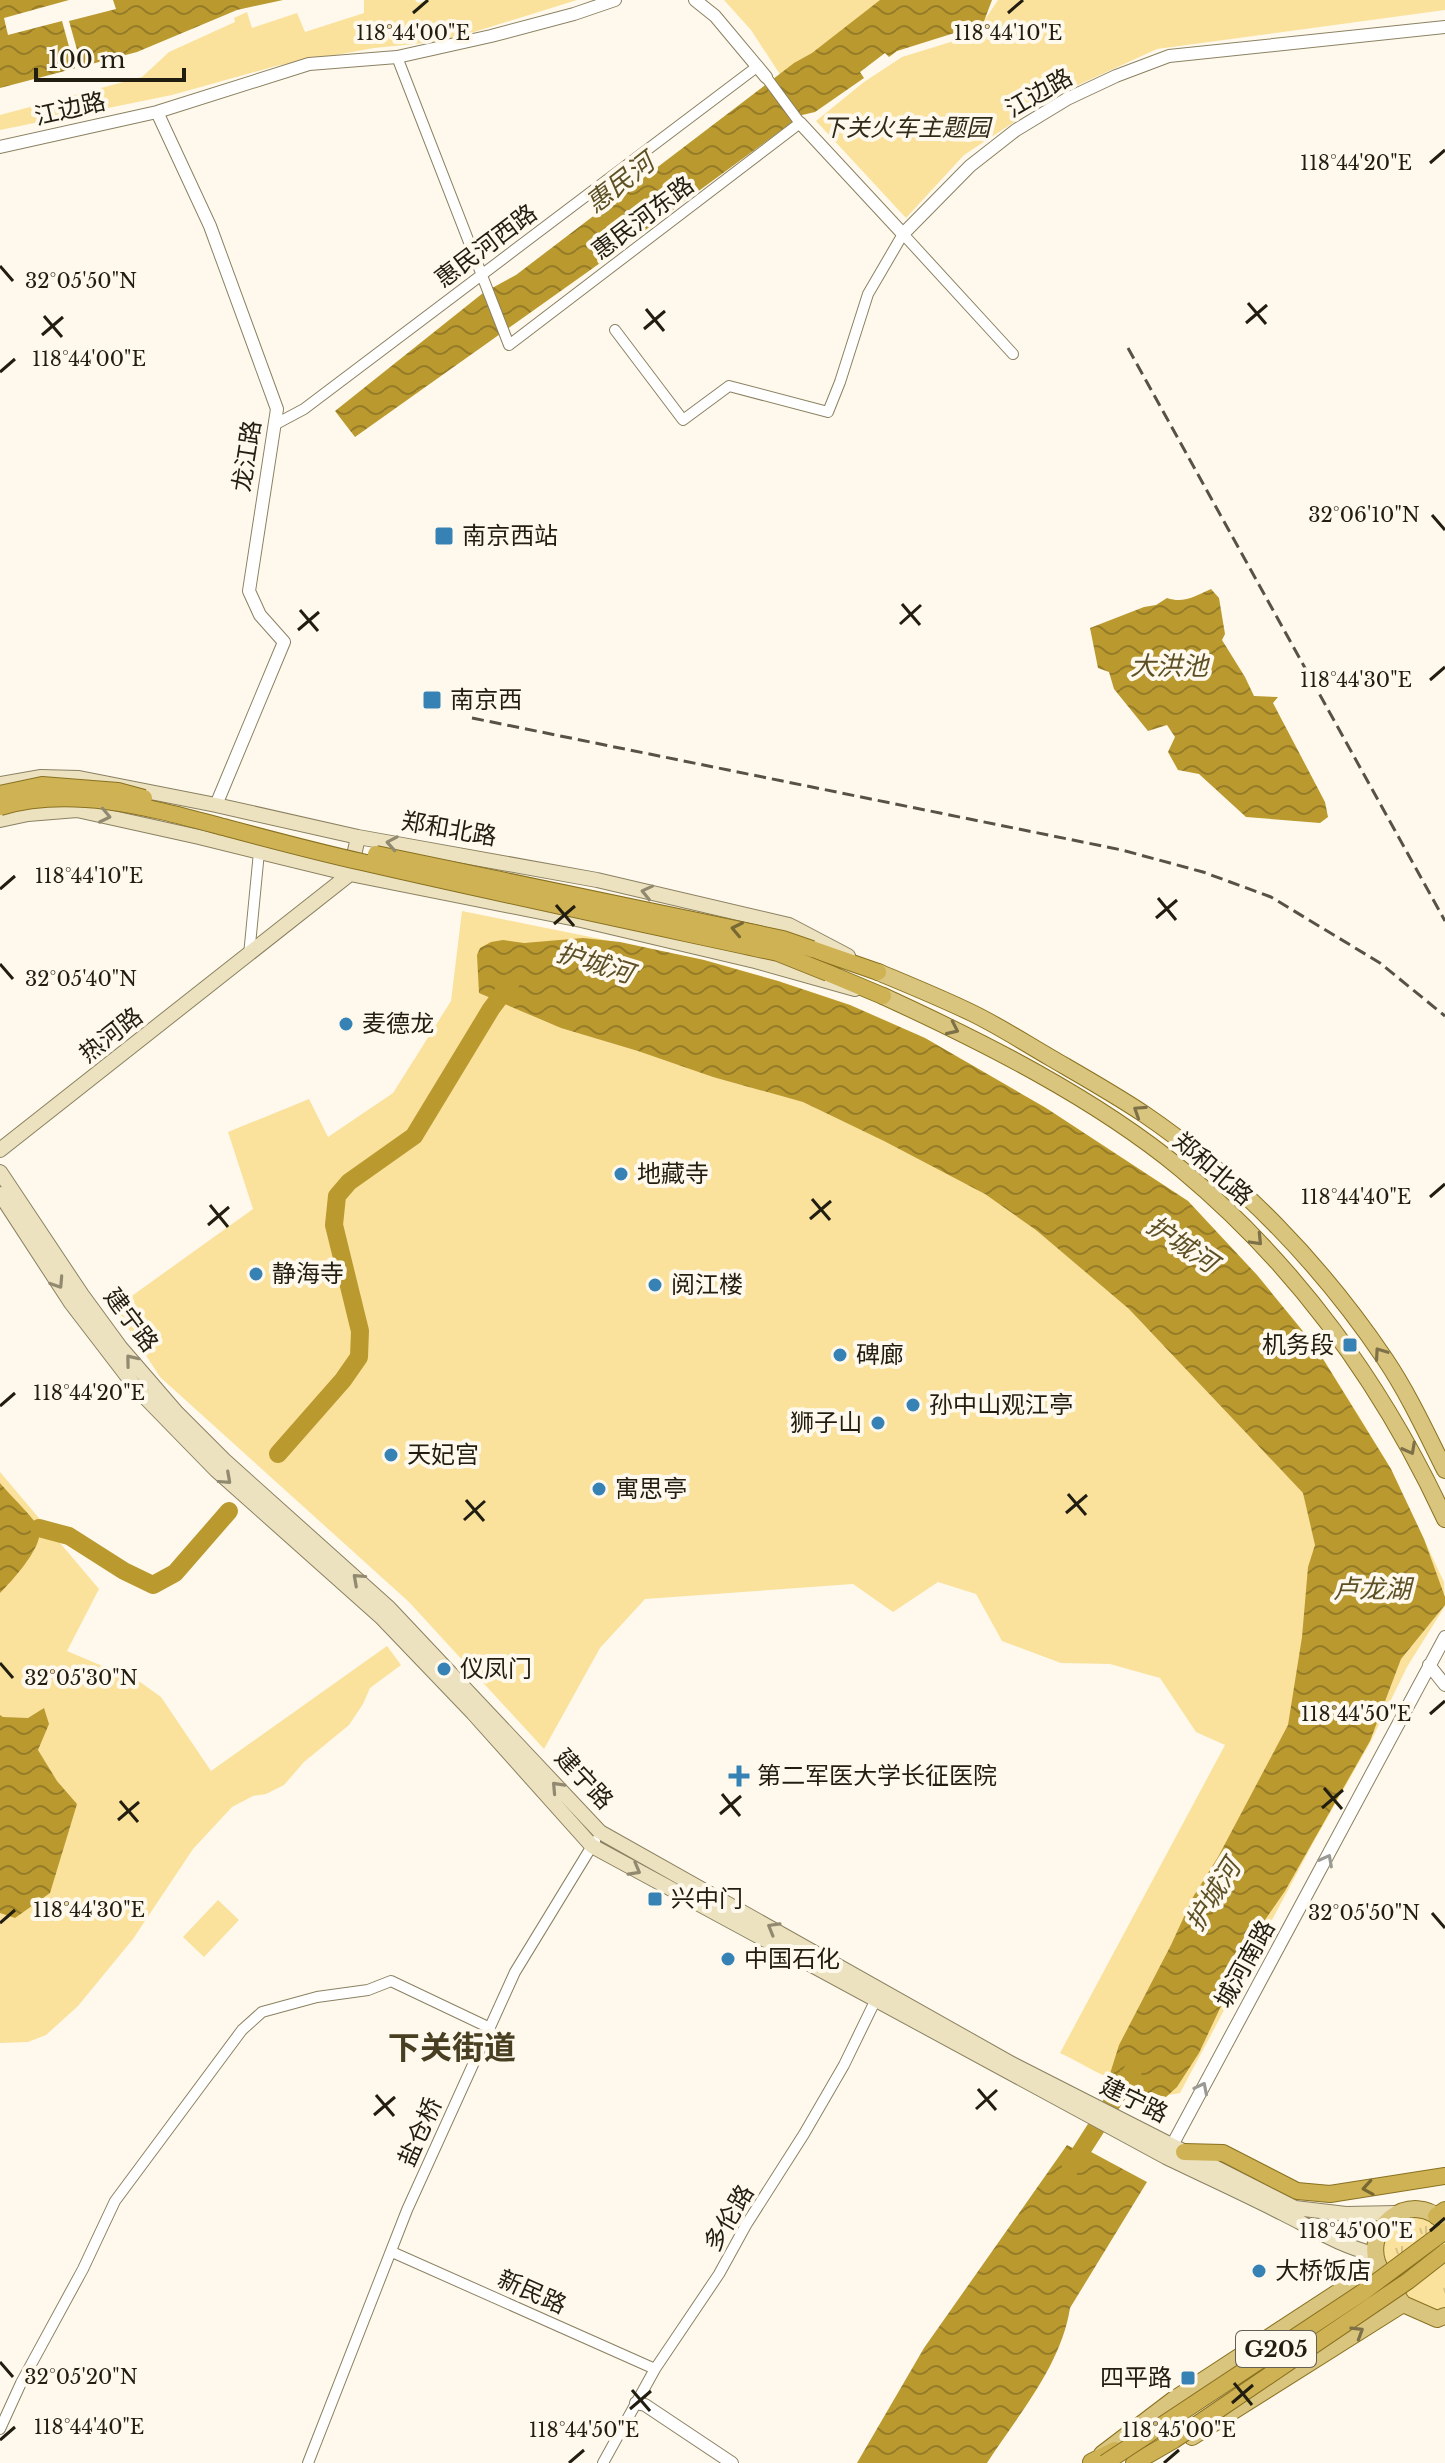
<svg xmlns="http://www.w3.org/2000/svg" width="1445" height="2463" font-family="'Libre Baskerville','Noto Sans SC',serif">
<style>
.grass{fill:url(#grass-tufts)}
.park{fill:#fae29d}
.water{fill:url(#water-waves)}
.pier{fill:#fef9ec}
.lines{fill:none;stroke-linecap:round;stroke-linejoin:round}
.river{stroke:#ba992f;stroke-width:18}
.minor-casing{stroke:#8b8162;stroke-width:12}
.tertiary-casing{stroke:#8b8162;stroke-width:14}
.secondary-casing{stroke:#8b8162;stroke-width:16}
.primary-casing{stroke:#897120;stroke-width:18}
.trunk-casing{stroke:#897120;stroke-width:18}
.minor{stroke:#fff;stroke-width:10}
.tertiary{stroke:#fff;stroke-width:12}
.secondary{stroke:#ece2bf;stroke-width:14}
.primary{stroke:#dac57f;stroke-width:16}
.trunk{stroke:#ceb254;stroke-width:16}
.rail{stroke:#565245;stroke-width:3;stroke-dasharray:12 6;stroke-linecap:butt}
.trunk-bridge-casing{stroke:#897120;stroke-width:18;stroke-linecap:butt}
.trunk-bridge{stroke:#ceb254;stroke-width:16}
.oneway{stroke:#918970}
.oneway2{stroke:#786832}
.oneway3{stroke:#7e7148}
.oneway4{stroke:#9b9993}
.ticks{fill:none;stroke:#211d10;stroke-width:3}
.poi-dot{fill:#3682b5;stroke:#fef9ec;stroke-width:3}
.labels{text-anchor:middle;stroke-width:8;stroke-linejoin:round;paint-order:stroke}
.shield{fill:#fef9ec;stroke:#635f52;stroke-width:2}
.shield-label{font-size:22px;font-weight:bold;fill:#211d10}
.street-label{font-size:24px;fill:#211d10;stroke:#fef9ec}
.park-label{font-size:24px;font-style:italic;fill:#302a18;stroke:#fef9ec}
.poi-label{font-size:24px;fill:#211d10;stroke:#fef9ec;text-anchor:start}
.water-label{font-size:26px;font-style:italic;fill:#5e5026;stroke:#fef9ec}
.district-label{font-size:32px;font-weight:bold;fill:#483e21;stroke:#fef9ec}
.ticks-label{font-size:20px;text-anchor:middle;fill:#211d10;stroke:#fef9ec;stroke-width:8;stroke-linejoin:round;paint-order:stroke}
</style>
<defs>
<pattern id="grass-tufts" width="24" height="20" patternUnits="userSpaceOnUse" patternTransform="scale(2)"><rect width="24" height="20" fill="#fae29d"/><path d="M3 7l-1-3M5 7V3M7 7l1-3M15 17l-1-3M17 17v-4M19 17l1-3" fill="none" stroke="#d6c186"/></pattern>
<pattern id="water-waves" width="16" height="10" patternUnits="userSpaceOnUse" patternTransform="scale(2)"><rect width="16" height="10" fill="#ba992f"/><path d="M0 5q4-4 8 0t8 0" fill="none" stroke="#977c27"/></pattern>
</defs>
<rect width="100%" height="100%" fill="#fef9ec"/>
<!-- grass -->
<path class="grass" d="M1403,2217L1427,2218L1445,2235V2309C1435,2311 1424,2310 1415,2304C1400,2295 1378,2258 1382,2240C1384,2230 1395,2223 1403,2217Z"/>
<!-- park -->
<path class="park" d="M364,0H415L418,3L429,0H577L445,41L374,48L276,66L172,95L0,130V115L142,77L169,52L235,22L234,18L247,12L252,28L297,13L305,32L364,13Z
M724,0H886L783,79L751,30Z
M998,0H1445V10L1157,49L1052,97L964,155L906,218L816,121L864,82L902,57L983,32L984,21Z
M462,911L704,960L778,981L850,1005L925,1038L1046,1108L1188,1201L1257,1275L1315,1346L1357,1413L1391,1469L1444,1582L1445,1606L1407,1667L1371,1741L1313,1843L1180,2093C1143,2103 1094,2069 1060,2053L1225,1745L1196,1732L1160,1678L1110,1664L1061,1663L1002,1641L976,1594L938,1582L893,1612L853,1584L645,1599L600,1648L544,1749L409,1602L160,1377L115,1308L253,1209L228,1132L309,1099L328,1137L393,1093L451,1001Z
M0,1472L99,1589L67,1651L140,1682L161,1697L211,1771L387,1646L401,1665L370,1688L363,1704L349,1725L304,1762L284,1785L266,1794L253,1796L232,1807L193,1849L133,1939L78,2006L46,2035L28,2042L0,2043Z
M218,1900L239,1920L204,1957L183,1937Z"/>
<!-- water -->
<path class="water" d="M0,0H283L237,10L137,52L0,88Z
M880,0H992L983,24L897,51L889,57L885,53L860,72L864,78L815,112L802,115L610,256L355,437L335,411L483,293L516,275L794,63L812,53Z
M1211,589L1219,598L1225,634L1222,640L1245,677L1254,696L1278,697L1273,703L1325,802L1328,817L1320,823L1246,817L1199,774L1178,770L1168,752L1175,737L1167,725L1148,731L1114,689L1109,672L1098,668L1090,628L1144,607L1156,605L1167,598C1184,604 1195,596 1211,589Z
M583,938L620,942L704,960L778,981L850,1005L925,1038L1046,1108L1188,1201L1257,1275L1315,1346L1391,1469L1424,1539L1445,1597V1605L1401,1659L1370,1741L1285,1891L1254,1936L1199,2053L1177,2087L1166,2097L1136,2090L1109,2077L1119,2045L1171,1945L1193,1897L1218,1857L1288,1725L1302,1637L1308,1567L1315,1545L1303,1493L1129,1309L1036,1230L985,1194L884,1141L803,1102L713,1077L638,1051L561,1028L479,993L477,955L480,948L491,942L503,940L524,943Z
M0,1483C8,1493 35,1519 39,1528C45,1545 12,1581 0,1593Z
M44,1708L49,1724L38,1750L57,1781L77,1804L50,1893L15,1918L0,1913V1715L3,1717L28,1718Z
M1067,2145L1077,2150L1080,2146L1147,2182L1070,2308C1061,2366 1018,2415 987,2463H857L924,2348Z"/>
<!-- pier -->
<path class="pier" d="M69,0H113L116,9L69,21L83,71L76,72L62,21L8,35L4,18Z"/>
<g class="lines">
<!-- river -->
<path class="river" d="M278,1454L343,1380L359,1357L360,1331L334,1225L337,1196L349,1182L414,1136L491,1009L511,982
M39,1528L69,1536L124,1571L153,1585L175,1573L229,1511
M1071,2167L1137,2064"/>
<!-- minor casing -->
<g class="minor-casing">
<path id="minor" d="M397,57L509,345L800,123L766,77
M615,330L683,420L729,386L828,412L840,382L868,294L903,234L1013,354
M274,425L304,409L758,66
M249,955L259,852L254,847
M392,2252L655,2369
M0,2429L21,2383L83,2269L115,2201L242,2030L262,2012L317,1997L368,1990L391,1981L490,2028
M308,2463L407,2210L515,1972L595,1841
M603,2463L655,2369L719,2274L746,2225L804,2134L844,2065L878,1995"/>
</g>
<!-- tertiary casing -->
<g class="tertiary-casing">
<path id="tertiary" d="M695,0L715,16L766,77
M157,112L210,226L277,409L249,591L260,615L284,642L216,805
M800,123L903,234L970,166L1016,130L1067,99L1116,76L1169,56L1445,27
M0,147L157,112L309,64L397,57L491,36L574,14L615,0
M1429,1665L1445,1685
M1169,2151L1445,1637
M636,2403L645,2405L732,2463"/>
</g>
<!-- secondary casing -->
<g class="secondary-casing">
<path id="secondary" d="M0,784L41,777L79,778L216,805L358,837L597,880L789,925L848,956
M0,820L28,814L77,810L199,837L350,874L581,920L755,961L855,989
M0,1150L350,874L358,837
M0,1172L82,1295L120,1347L177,1413L224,1460L389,1608L600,1832L1012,2064L1295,2208L1346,2214L1396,2213
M0,1194L71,1303L137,1389L216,1470L381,1617L473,1713L592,1846L1166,2157C1205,2176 1245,2194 1284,2214C1314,2229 1341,2246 1374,2254"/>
</g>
<!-- primary casing -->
<g class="primary-casing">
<path id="primary" d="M878,972C909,985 941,998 972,1013C999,1026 1025,1043 1051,1058C1082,1076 1114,1094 1144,1114C1238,1178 1321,1264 1385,1359C1408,1393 1426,1432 1445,1470
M883,996C983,1042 1095,1098 1181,1169C1295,1264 1383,1385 1445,1519
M1383,2274C1354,2230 1413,2185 1445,2224
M1398,2297L1403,2304L1437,2319L1445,2316
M1192,2437L1403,2304
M1102,2454L1173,2400L1378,2266"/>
</g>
<!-- trunk casing -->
<g class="trunk-casing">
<path id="trunk" d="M812,949L878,972
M828,973L883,996
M1184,2152L1223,2153L1297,2191L1330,2194L1445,2176
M1436,2216L1445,2210
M1091,2462L1115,2450
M1134,2463L1174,2440"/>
</g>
<!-- minor -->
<use href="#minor" class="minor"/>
<!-- tertiary -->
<use href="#tertiary" class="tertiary"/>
<!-- secondary -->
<use href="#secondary" class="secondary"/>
<!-- primary -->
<use href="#primary" class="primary"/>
<!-- trunk -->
<use href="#trunk" class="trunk"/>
<!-- rail -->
<path class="rail" d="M1128,348L1445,921
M472,718L1122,850L1203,872L1271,897L1380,963L1445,1016"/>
<!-- trunk-bridge casing -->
<g class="trunk-bridge-casing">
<path id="trunk-bridge" d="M0,794L42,785L118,791L144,798
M0,807C74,785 155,809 227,828C272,840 317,852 362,862C501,894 639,923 778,953L828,973
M376,854L783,939L812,949
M1174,2440L1408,2281L1445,2252
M1105,2463L1363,2292L1445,2231"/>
</g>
<!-- trunk-bridge -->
<use href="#trunk-bridge" class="trunk-bridge"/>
</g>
<!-- one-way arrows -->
<defs><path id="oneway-chevron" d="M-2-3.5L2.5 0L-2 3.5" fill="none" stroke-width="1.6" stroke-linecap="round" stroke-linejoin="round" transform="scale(2)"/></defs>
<g class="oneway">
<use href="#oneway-chevron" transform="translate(105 816) rotate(12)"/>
<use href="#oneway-chevron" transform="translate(392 843) rotate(-170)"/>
<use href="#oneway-chevron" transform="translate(647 892) rotate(-167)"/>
<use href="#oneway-chevron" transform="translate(58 1283) rotate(57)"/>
<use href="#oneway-chevron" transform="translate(131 1360) rotate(-129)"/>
<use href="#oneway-chevron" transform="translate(226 1479) rotate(42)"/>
<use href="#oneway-chevron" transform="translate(358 1579) rotate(-138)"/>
<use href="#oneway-chevron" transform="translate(557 1787) rotate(-133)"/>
<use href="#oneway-chevron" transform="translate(635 1870) rotate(29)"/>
<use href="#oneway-chevron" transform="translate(773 1928) rotate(-150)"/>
</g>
<g class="oneway2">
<use href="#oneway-chevron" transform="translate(737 929) rotate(-168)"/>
<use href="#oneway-chevron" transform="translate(1368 2188) rotate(171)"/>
</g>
<g class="oneway3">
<use href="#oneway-chevron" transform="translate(953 1029) rotate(25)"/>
<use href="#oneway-chevron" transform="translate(1139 1111) rotate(-147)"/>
<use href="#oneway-chevron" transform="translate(1257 1240) rotate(46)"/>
<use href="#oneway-chevron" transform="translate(1380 1353) rotate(-125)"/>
<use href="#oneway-chevron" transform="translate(1410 1449) rotate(62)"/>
<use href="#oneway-chevron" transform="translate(1358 2332) rotate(-32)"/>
</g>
<g class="oneway4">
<use href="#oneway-chevron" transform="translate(1327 1860) rotate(-62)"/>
<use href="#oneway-chevron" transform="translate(1202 2088) rotate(-63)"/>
</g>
<!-- ticks -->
<path class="ticks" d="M413,13L428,0M1008,13L1023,0M1430,163L1445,150M0,266L13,281M1248,303L1266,324M646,309L664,331M44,316L62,337M1246,323L1267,305M644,329L665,311M42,335L63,317M0,372L15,359M1432,515L1445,530M902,604L920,625M300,610L318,631M900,624L921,605M298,630L319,612M1430,680L1445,667M0,889L15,876M1158,898L1176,920M556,905L574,926M1156,918L1177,900M554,924L575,906M0,964L13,979M1430,1197L1445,1184M812,1199L830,1220M210,1205L228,1227M810,1219L831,1201M208,1225L229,1207M0,1406L15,1393M1068,1494L1086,1515M466,1500L484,1521M1066,1513L1087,1495M464,1520L485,1501M0,1663L13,1678M1430,1714L1445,1701M1324,1788L1342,1809M722,1794L740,1816M120,1801L138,1822M1322,1808L1343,1790M720,1814L741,1796M118,1820L139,1802M1432,1913L1445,1928M0,1923L15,1910M978,2089L996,2110M376,2095L394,2116M976,2109L997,2090M374,2115L395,2097M1430,2231L1445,2218M0,2362L13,2377M1234,2383L1252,2405M632,2390L650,2411M1232,2403L1253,2385M630,2409L651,2391M0,2440L15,2427M569,2463L584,2450M1164,2463L1179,2450"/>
<!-- markers -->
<g class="poi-dot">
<rect x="434" y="526" width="20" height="20" rx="4"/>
<rect x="422" y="690" width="20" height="20" rx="4"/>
<circle cx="346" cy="1024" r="8"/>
<circle cx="621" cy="1174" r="8"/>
<circle cx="256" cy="1274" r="8"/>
<circle cx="655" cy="1285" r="8"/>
<rect x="1342" y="1337" width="16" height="16" rx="4"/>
<circle cx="840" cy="1355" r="8"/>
<circle cx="913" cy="1405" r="8"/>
<circle cx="878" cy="1423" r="8"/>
<circle cx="391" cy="1455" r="8"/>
<circle cx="599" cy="1489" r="8"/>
<circle cx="444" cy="1669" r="8"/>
<path d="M735 1764h8v8h8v8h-8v8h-8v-8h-8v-8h8z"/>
<rect x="647" y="1891" width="16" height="16" rx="4"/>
<circle cx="728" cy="1959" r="8"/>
<circle cx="1259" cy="2271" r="8"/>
<rect x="1180" y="2370" width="16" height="16" rx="4"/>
</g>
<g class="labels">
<!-- shield labels -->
<rect class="shield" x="1236" y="2331" width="80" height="36" rx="6"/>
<g class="shield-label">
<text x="1276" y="2357">G205</text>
</g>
<!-- street labels -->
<g class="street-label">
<text transform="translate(1039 93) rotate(-30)" y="8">江边路</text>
<text transform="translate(70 109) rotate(-13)" y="8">江边路</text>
<text transform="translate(643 218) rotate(-37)" y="8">惠民河东路</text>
<text transform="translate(486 246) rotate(-37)" y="8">惠民河西路</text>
<text transform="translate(247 456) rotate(-81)" y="8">龙江路</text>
<text transform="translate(449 829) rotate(10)" y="8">郑和北路</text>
<text transform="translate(111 1035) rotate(-38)" y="8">热河路</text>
<text transform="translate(1213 1169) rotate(41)" y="8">郑和北路</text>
<text transform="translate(131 1320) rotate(53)" y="8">建宁路</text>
<text transform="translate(584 1779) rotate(47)" y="8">建宁路</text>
<text transform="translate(1245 1964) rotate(-61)" y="8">城河南路</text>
<text transform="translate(1134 2100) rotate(26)" y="8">建宁路</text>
<text transform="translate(420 2132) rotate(-66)" y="8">盐仓桥</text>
<text transform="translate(729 2218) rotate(-59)" y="8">多伦路</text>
<text transform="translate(532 2292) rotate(24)" y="8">新民路</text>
</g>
<!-- park labels -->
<g class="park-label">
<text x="906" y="136">下关火车主题园</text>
</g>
<!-- poi labels -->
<g class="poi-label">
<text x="462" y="544">南京西站</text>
<text x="450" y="708">南京西</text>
<text x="362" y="1032">麦德龙</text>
<text x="637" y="1182">地藏寺</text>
<text x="272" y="1282">静海寺</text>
<text x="671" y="1293">阅江楼</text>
<text x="1334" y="1353" text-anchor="end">机务段</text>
<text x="856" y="1363">碑廊</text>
<text x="929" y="1413">孙中山观江亭</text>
<text x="862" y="1431" text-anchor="end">狮子山</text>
<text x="407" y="1463">天妃宫</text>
<text x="615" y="1497">寓思亭</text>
<text x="460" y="1677">仪凤门</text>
<text x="757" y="1784">第二军医大学长征医院</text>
<text x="671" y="1907">兴中门</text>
<text x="744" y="1967">中国石化</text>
<text x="1275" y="2279">大桥饭店</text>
<text x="1172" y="2386" text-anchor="end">四平路</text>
</g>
<!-- water labels -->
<g class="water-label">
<text transform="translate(620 183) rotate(-38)" y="9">惠民河</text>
<text x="1169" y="675">大洪池</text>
<text transform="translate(595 963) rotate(17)" y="9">护城河</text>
<text transform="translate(1182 1244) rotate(34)" y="9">护城河</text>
<text x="1372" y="1598">卢龙湖</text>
<text transform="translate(1213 1895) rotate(-58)" y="9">护城河</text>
</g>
<!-- district labels -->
<g class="district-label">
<text x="452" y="2059">下关街道</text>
</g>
</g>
<g class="ticks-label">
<text x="413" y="40">118°44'00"E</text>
<text x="1008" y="40">118°44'10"E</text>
<text x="1356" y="170">118°44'20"E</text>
<text x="81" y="288">32°05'50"N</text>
<text x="89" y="366">118°44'00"E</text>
<text x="1364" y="522">32°06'10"N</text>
<text x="1356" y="687">118°44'30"E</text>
<text x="89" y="883">118°44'10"E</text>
<text x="81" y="986">32°05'40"N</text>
<text x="1356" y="1204">118°44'40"E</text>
<text x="89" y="1400">118°44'20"E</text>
<text x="81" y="1685">32°05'30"N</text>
<text x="1356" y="1721">118°44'50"E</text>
<text x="89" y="1917">118°44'30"E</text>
<text x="1364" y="1920">32°05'50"N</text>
<text x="1356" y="2238">118°45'00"E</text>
<text x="81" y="2384">32°05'20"N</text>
<text x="89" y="2434">118°44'40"E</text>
<text x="584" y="2437">118°44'50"E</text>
<text x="1179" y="2437">118°45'00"E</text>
</g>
<!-- scale -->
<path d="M36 68v12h148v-12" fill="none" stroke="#211d10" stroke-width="4"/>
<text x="48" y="68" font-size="24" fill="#211d10" stroke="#fef9ec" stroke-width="6" paint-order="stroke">100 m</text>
</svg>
